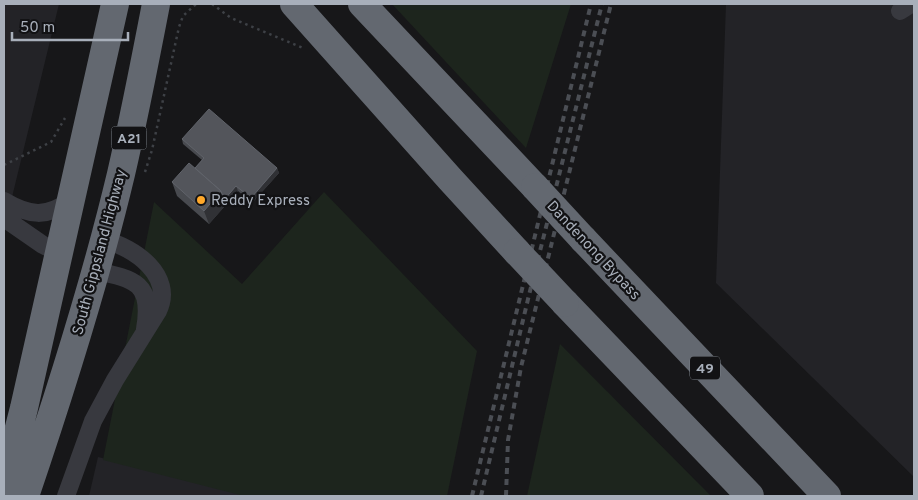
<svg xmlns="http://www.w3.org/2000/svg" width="918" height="500" font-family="Overpass,sans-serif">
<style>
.built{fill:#232327}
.green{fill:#1d251d}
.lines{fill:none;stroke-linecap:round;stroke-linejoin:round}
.path{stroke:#3e4146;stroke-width:2.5;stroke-dasharray:2.5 4;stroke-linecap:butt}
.street{stroke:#38393f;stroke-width:18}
.highway{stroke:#636870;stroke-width:28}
.rail{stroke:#4b4e54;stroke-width:4;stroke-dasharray:6 5;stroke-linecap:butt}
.highway-bridge{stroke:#636870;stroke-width:28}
.wall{fill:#484a4f}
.shaded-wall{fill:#303135}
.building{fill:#53555b;stroke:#60636a}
.poi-dot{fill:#ffa82a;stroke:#121214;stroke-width:2}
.labels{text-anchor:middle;stroke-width:4.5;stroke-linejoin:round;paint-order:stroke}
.shield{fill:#121214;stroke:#7b8088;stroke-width:1}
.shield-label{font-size:14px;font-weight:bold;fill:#a8afba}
.poi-label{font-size:15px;fill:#a8afba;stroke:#121214;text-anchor:start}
.street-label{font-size:15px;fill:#a8afba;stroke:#121214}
</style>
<rect width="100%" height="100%" fill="#171719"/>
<!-- built -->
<path class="built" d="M4,4H59L4,230Z
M726,4H914V477L716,283Z
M98,457L255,496H89Z"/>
<!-- green -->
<path class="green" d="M392,4H571L526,148Z
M324,192L477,351L447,496H244L103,460L154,202L242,284Z
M560,344L711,496H527Z"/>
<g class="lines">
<!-- path -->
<path class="path" d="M212,4L231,18L303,48
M4,165L51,142L65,118
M145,172L152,150L179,27L183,16L196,4"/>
<!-- street -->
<path class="street" d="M900,11L911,4
M4,201C29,216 47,218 71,200
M4,218L43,245L59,253
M96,271C135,279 153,283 145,329
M66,496L93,421L115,380L158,311C175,276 134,247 104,240"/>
<!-- highway -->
<path class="highway" d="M294,4L450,179L517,252
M362,4L535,187
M583,239L827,496
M565,303L750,496
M4,486L24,408L115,4
M25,496C61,390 95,283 121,174C134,118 145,61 156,4"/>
<!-- rail -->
<path class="rail" d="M472,496L591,4
M481,496L529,295L602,4
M506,496L508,440L521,367L611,4"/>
<!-- highway-bridge -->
<path class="highway-bridge" d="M535,187L583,239
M517,252L565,303"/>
</g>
<!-- wall -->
<path class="wall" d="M182,139L277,168L279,173L252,203L238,191L209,224L177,196L172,182L195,168L202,160L183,144Z"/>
<!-- shaded-wall -->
<path class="shaded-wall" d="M277,168L279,173L252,203L251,198Z
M236,186L238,191L226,205L224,200Z
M221,191L226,205L209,224L204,211Z"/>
<!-- building -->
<path class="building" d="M209,109L277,168L251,198L236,186L224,200L221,191L195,168L204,158L182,139Z
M189,163L221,191L204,211L172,182Z"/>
<!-- markers -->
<circle class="poi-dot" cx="201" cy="200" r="5"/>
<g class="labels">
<!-- shield labels -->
<g class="shield">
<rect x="111.5" y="126.5" width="35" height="23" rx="4"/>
<rect x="690" y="356.5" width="30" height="23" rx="4"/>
</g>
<g class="shield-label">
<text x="129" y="143">A21</text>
<text x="705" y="373">49</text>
</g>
<!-- poi labels -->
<g class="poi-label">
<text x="211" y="205">Reddy Express</text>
</g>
<!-- street labels -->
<g class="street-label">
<text transform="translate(594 250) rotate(47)" y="5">Dandenong Bypass</text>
<text transform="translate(99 252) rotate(-75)" y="5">South Gippsland Highway</text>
</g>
</g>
<!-- border -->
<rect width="918" height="500" fill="none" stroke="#a8afba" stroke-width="10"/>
<!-- scale -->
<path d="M12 32v8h116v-8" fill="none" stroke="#a8afba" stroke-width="2.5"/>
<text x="20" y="32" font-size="15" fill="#a8afba" stroke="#121214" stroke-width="4" paint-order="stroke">50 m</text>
</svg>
